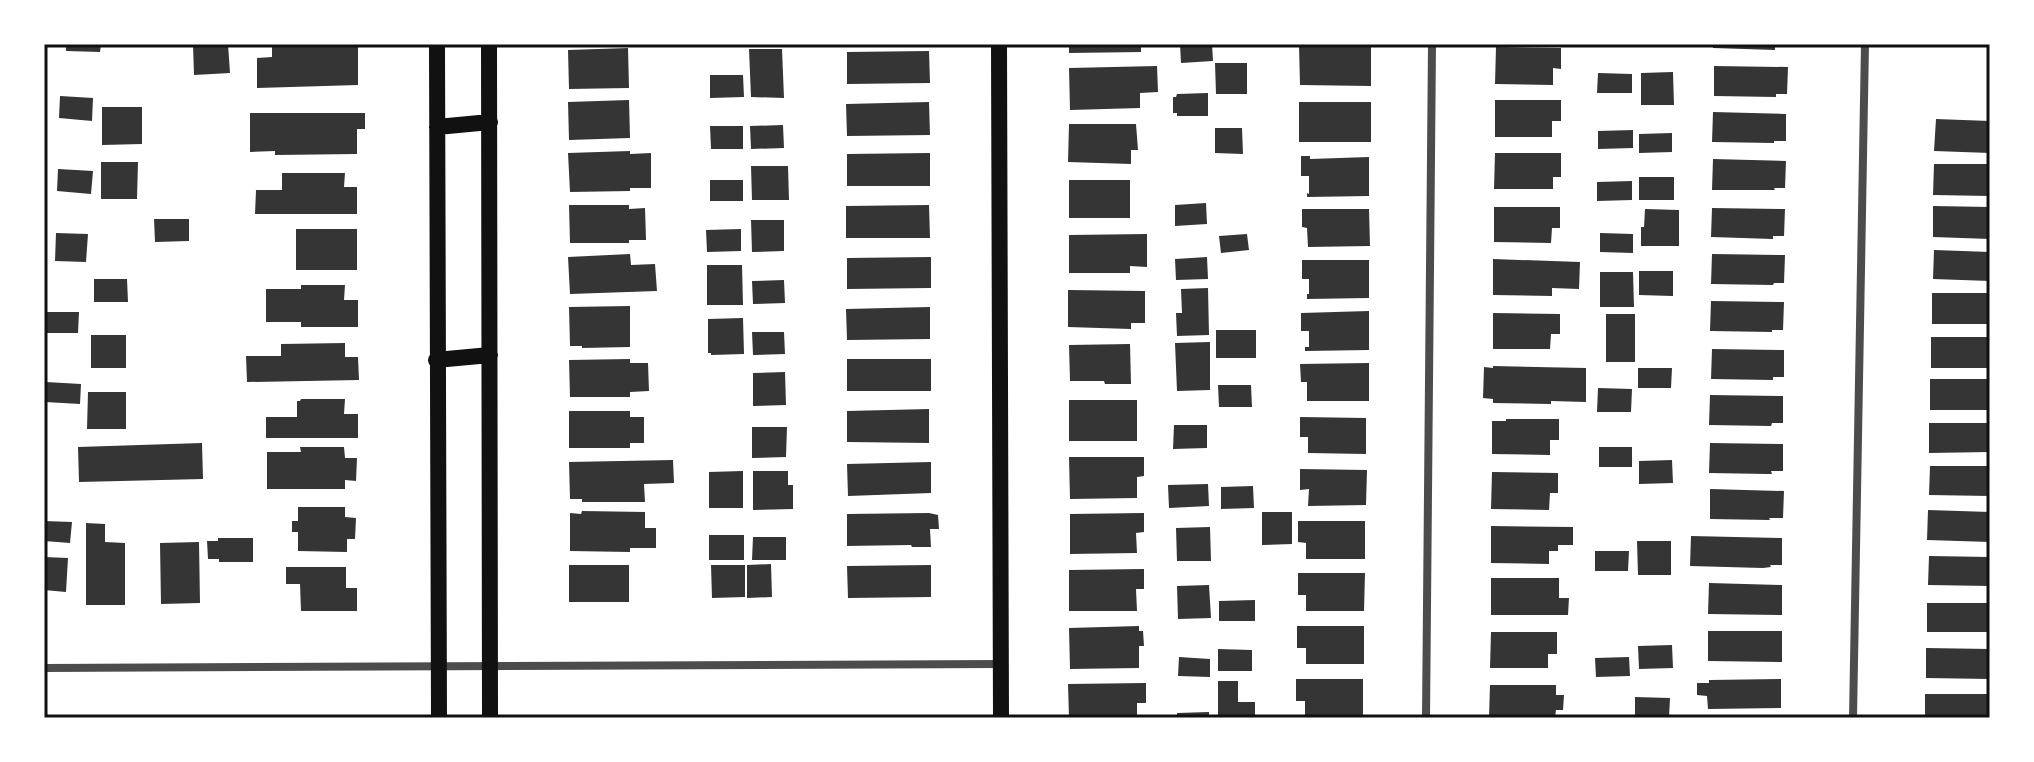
<svg xmlns="http://www.w3.org/2000/svg" width="2034" height="762" font-family="Overpass,sans-serif">
<style>
.building{fill:#353535}
.lines{fill:none;stroke-linecap:round;stroke-linejoin:round}
.minor{stroke:#4c4c4c;stroke-width:8}
.secondary{stroke:#111;stroke-width:16}
.neatline{fill:none;stroke:#111;stroke-width:3}
</style>
<rect width="100%" height="100%" fill="#fff"/>
<!-- building -->
<path class="building" d="M66,44H101L100,52L66,51Z
M193,44H228L230,73L194,75Z
M272,44H358V85L257,88V58L272,57Z
M1069,44H1141V52L1069,53Z
M1180,44H1212L1213,61L1181,63Z
M1713,44H1786V47H1775V50L1713,48Z
M1299,45H1371V86L1300,85Z
M1496,47L1561,48V69L1553,68V85L1495,84Z
M628,48L629,88L569,89L568,50Z
M749,49H782L784,98L751,97Z
M929,51L930,83L847,84V52Z
M1215,63H1247V94H1216Z
M1157,66L1158,92L1140,93V108L1070,110L1069,68Z
M1714,66L1788,67L1787,94H1776V97L1714,96Z
M1673,72L1674,105H1641V73Z
M1598,73L1632,74V93H1597Z
M710,75H743L744,97L710,98Z
M1208,93V116H1177V113H1173V97H1176L1177,94Z
M60,96L93,98L92,121L59,118Z
M629,100L630,138L569,140L568,102Z
M1495,100H1561V121H1552V137H1495Z
M929,102L930,135L847,136L846,104Z
M1299,102H1371V142H1299Z
M102,107H142V144L102,145Z
M1713,112L1786,114V141H1774V143L1712,142Z
M250,113H365V129H357V154L275,155V151L250,152Z
M1936,119L1990,121V153L1934,151Z
M1069,124H1136L1138,150H1131V164L1068,162Z
M783,125L784,148L751,149L750,126Z
M710,126H743V149H711Z
M1215,128H1242L1243,154L1215,153Z
M1633,130V148L1598,149V131Z
M1672,133V152L1639,153V134Z
M630,151V154L651,153V188H630V191L570,192L568,153Z
M930,153V186H847V154Z
M1495,153H1561V177H1553V189H1494Z
M1301,156H1310V159L1369,157V196L1307,197V193L1309,194V176H1301Z
M1713,159L1786,161L1785,188H1774L1775,190H1712Z
M101,162H138L137,199H101Z
M1934,164H1990V196L1933,195Z
M751,166H788L789,200H752Z
M58,169L93,171L91,194L57,191Z
M282,173H345L344,187H357V214H255L256,190H282Z
M1639,177H1674V200H1639Z
M710,180H743V201H710Z
M1069,180H1130V218H1069Z
M1632,181V200L1597,201V182Z
M1206,203L1207,224L1175,226V205Z
M569,205H629V209L645,208L646,240H629V243H570Z
M929,205L930,238H846V206Z
M1933,206L1990,207V239L1933,237Z
M1494,207H1560V228H1552L1551,243L1494,242Z
M1712,208L1785,209L1784,236H1773V239L1711,237Z
M1302,209H1369L1370,246L1308,247L1307,228L1302,227Z
M1645,209L1679,210V246H1641V227H1644Z
M154,219H189V241L155,242Z
M751,220H784V251L752,252Z
M296,229H357V270H296Z
M741,229V251L707,252L706,230Z
M56,233L88,234L86,262L55,261Z
M1600,233L1633,234V253L1600,252Z
M1147,234V267L1130,266V273H1069V235Z
M1247,234L1249,250L1221,253L1219,236Z
M1934,250L1990,252V281L1933,279Z
M630,254L631,265L655,264L657,291L570,294L568,257Z
M1712,254L1785,255L1784,283H1774L1773,285L1711,284Z
M931,257V288L847,289V258Z
M1207,257L1208,279L1176,280L1175,259Z
M1493,259L1580,262L1579,289L1552,288V296L1493,295Z
M1302,260H1369V298L1307,299V294H1309V279H1302Z
M707,265H742L743,305H707Z
M1639,271H1673V296L1639,295Z
M1600,272H1633L1634,307H1600Z
M94,279H127L128,302H94Z
M784,280L785,303L753,304L752,281Z
M301,285H345L344,300H358V327H301V322H266V289H301Z
M1208,288L1209,335L1177,336L1176,313H1182L1181,289Z
M1068,290L1145,291V323H1131V329L1068,327Z
M1932,293H1990V324H1932Z
M1711,301L1784,302L1783,330H1772V332L1710,331Z
M630,306V347L582,348V346H570L569,307Z
M930,307V339L847,340L846,309Z
M1369,311V350L1305,351V347H1309V331H1301V313Z
M47,312H79L78,333H47Z
M1493,313L1560,314V334H1551L1550,349H1493Z
M1606,314H1635V362H1606Z
M743,318L744,354L711,355V353H708V319Z
M1216,330H1256V358H1216Z
M752,332H784L785,354L753,355Z
M91,335H126V368H91Z
M1931,337H1990V368H1931Z
M1210,342V390L1177,391L1175,343Z
M345,343V357H358L359,380L247,382L246,356H281V344Z
M1130,344L1131,384H1105L1104,381H1070L1069,345Z
M1712,349L1784,350V377H1773V380L1711,379Z
M630,359V363H648L649,391L630,392V397H570L569,360Z
M847,359H931V391H847Z
M1369,363V401H1307V382H1301L1300,364Z
M1493,366L1586,368V402L1551,401V404L1493,403V399L1483,398L1484,367L1493,368Z
M1638,368H1672L1671,388H1638Z
M785,372L786,405L753,406V373Z
M1930,379H1990V410H1930Z
M46,382L81,384L80,404L45,402Z
M1218,385H1251L1252,407H1219Z
M1598,388L1632,389L1631,412H1597Z
M88,392H126V429H87Z
M1710,395L1783,396V423H1772L1771,426L1709,425Z
M301,399H345L344,414H358V438H266V417H297V401H300Z
M1069,400H1137V441H1069Z
M929,409V443L847,442V411Z
M569,411H630V417H644V443H630V448H569Z
M1300,417L1366,418V454L1308,453V437H1300Z
M1506,419H1559V440H1550V455L1492,454V421H1506Z
M1929,423H1990V452L1929,453Z
M1174,425H1207V448L1173,449Z
M752,427H787L786,457L752,458Z
M202,443L203,479L79,482L78,447Z
M1710,443L1783,444V471H1771L1772,474H1767L1709,473Z
M300,447H344L345,458H357L356,481L345,480V489H267V452H301Z
M1599,447H1632V467H1599Z
M1069,457H1144V476L1137,477V498L1070,499Z
M673,460L674,483L644,484L645,502H582V499H570L569,462Z
M1672,460L1673,483L1639,484V461Z
M931,462V493L848,496L847,464Z
M1930,466H1990V496L1929,495Z
M1300,469L1367,470L1366,505L1308,506L1309,489L1300,490Z
M743,471V508H709V472Z
M753,471H788V485H793V509L753,510Z
M1492,472L1558,473V493H1550L1549,510L1491,509Z
M1208,484L1209,506L1169,508L1168,485Z
M1253,486L1254,508L1221,509V487Z
M1710,489L1784,491L1783,518H1769L1770,520L1710,519Z
M298,507H345V517L356,518L355,539H347V552L298,551V532H292V521H298Z
M1928,510L1990,512V542L1927,540Z
M582,511L645,512V528H656V548H630V552L570,551V513L581,514Z
M1262,512H1292V544L1262,545Z
M929,513L938,515L939,529H930L931,547H912L911,545L847,546V514Z
M1144,513V532L1136,533L1137,553L1070,554V514Z
M44,521L72,522L70,543L44,541Z
M1298,521H1365V559H1306V543L1298,542Z
M86,523L105,524V542L125,543V605H86Z
M1491,526L1573,527V545H1558V551H1549V564L1491,563Z
M1210,527L1211,561H1177L1176,528Z
M709,535H744V560H709Z
M1691,536L1782,538V565H1770L1771,567L1763,568L1690,566Z
M753,537H786V560H752Z
M218,538H253V562H219V559H208L207,541H218Z
M1637,541H1671V575H1638Z
M199,542L200,603L161,604L160,543Z
M1595,551H1629L1628,571H1595Z
M1929,556L1990,557V586L1928,585Z
M44,557L68,558L66,592L44,590Z
M771,564L772,597L747,598V565Z
M569,565H629V602H569Z
M711,565H745V597L712,598Z
M931,565V597L848,598L847,566Z
M286,567H346V588H357V611H301L300,584H286Z
M1144,569V589H1136L1137,611H1069V570Z
M1298,573H1365L1364,611H1306V595H1298Z
M1491,578H1559V598H1569L1568,615H1491Z
M1709,583L1782,585V615L1708,614Z
M1209,585L1211,618L1178,619L1177,586Z
M1255,600V621H1219V601Z
M1927,603H1990V632H1927Z
M1139,626V631H1143L1144,646H1139V668L1070,669L1069,628Z
M1297,626H1364V664H1306V648H1297Z
M1708,631H1782V662L1708,661Z
M1491,632H1557V654H1548V668H1490Z
M1672,645L1673,668L1639,669L1638,646Z
M1926,648L1990,649V679L1926,678Z
M1218,649L1252,650V671H1218Z
M1179,657L1210,659V677L1178,676Z
M1629,657L1630,676L1596,677L1595,658Z
M1296,679H1363V717H1305V701H1296Z
M1781,679V708L1708,709L1707,696L1697,695V683H1709V680Z
M1218,681H1238V702H1255V718H1218Z
M1146,683V703H1137V718H1069L1068,684Z
M1490,685H1556V695H1564L1563,710H1556L1555,718H1489Z
M1925,694H1990V718H1925Z
M1635,697L1670,698L1669,718H1635Z
M1209,712V718H1177V713Z
M1596,715H1630V718H1596Z"/>
<g class="lines">
<!-- minor -->
<path class="minor" d="M44,668L1001,664
M1426,718L1432,44
M1853,718L1865,44"/>
<!-- secondary -->
<path class="secondary" d="M437,44L439,718
M489,44L490,718
M999,44L1001,718
M437,127L490,122
M436,360L490,355"/>
</g>
<!-- border -->
<rect width="2034" height="762" fill="none" stroke="#ffffff" stroke-width="92"/>
<rect x="46" y="46" width="1942" height="670" class="neatline"/>
</svg>
